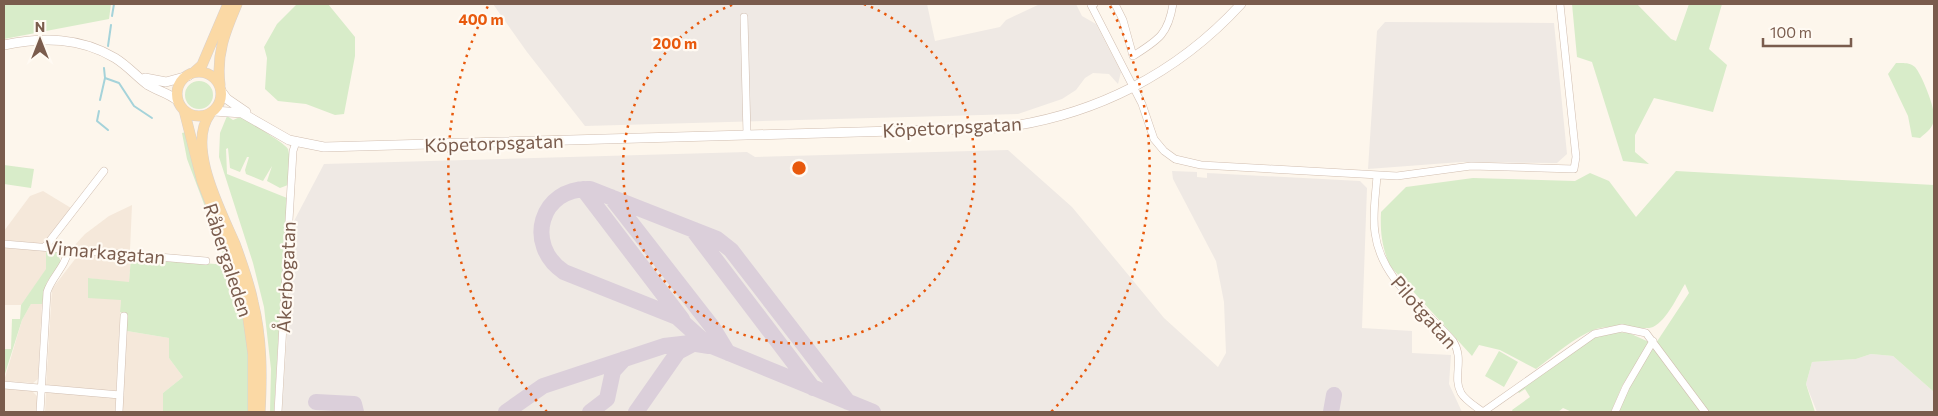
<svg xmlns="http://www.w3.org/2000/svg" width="1938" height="416" font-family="Commissioner,sans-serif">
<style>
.residential{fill:#f5e8da}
.industrial{fill:#efe9e4}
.green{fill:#d8ecc9}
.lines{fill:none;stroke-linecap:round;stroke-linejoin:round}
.stream{stroke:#a5d3da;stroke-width:2}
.taxiway{stroke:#dbcfda;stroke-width:16}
.minor-casing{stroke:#d1beb0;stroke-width:8}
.tertiary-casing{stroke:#d1beb0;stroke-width:10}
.primary-casing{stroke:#dad1cd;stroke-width:11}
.minor{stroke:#fff;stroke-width:7}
.tertiary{stroke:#fff;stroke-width:9}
.primary{stroke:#fbd9a5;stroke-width:10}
.ring{fill:none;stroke:#e8590c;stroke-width:2.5;stroke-dasharray:2.5 5}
.labels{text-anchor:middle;stroke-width:4.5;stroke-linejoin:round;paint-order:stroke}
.street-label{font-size:19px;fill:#7a5c4d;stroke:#fffaf3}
.centre{fill:#e8590c;stroke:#fffaf3;stroke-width:2.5}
.ring-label{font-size:15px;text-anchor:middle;font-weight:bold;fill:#e8590c;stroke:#fffaf3;stroke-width:4.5;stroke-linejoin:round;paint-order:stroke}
</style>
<rect width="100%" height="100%" fill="#fdf6ec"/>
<!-- residential -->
<path class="residential" d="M43,191L71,208L45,244L5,240L4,231L30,196Z
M132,205L130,250L74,246L85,234L109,216Z
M4,248L46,251L47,269L21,305H4Z
M79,254L131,257L129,283L88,278L121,300L116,391L46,386L52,289Z
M31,304H42L38,379L33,383L4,381L22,320Z
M127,331L169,338V358L183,377L163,393V412H122Z
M4,388L32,391L37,396V412H4Z
M46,392L116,398L115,412H45Z"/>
<!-- industrial -->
<path class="industrial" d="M493,4H927L935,41L1000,27L1006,20L1040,4H1076L1082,16L1096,24L1121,72L1118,84L1109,74L1093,73L1085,78L1076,90L1062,99L1018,114L585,126L527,52Z
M1385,22L1554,23L1567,154L1557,163L1461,162L1368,169L1377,31Z
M1008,150L1072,207L1164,318L1218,367L1226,353L1224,302L1216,261L1173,179L1172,171L1197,172V177L1207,178V173L1360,181L1367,188L1362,328L1412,331V353L1451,355L1449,384L1462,412H282L294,221L324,164L747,152L755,157Z
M1871,354L1893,356L1934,392V412H1817L1806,384L1812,362L1856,359Z"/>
<!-- green -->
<path class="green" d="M4,4H111L109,19L4,39Z
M328,4L355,37V56L344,114L335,115L306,104L278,101L265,89L267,58L264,47L277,24L297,4Z
M1572,4H1637L1671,39L1676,41L1689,4H1722L1709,49L1727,65L1713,112L1654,98L1635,135V152L1649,164L1623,161L1592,62L1577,57Z
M1896,63C1902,63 1910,62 1915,67C1922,75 1936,110 1934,119C1933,128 1927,132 1920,138L1912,137L1908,116L1888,74Z
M185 95a14 14 0 1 1 28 0a14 14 0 1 1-28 0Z
M227,116L233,120L240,117C248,121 286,144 288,149C291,160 288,174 288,185L280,188L267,181L272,166L263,181L246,174L245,170L249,157H247L240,172L230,168L228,148L226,149L227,174L287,198L274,412H270L271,369L264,307L253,263L219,157L220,133Z
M186,132L230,265L245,320L248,340V412H163V393L183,377L169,358V338L127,331V315L120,312L121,300L88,298V278L129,282L131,257L227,265L187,159L182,133Z
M4,165L34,169L31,188L4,184Z
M1676,171L1934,185V392L1893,356L1871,354L1856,359L1812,362L1806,384L1815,412H1708L1656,343L1689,293L1685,284C1677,297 1667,320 1653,327C1643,331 1615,323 1596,329C1574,337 1555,355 1536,369L1500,350L1479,345L1472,356L1390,266C1382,247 1380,232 1381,212L1406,187L1473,178L1575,181L1590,173L1609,181L1636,217Z
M46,251L57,252L61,262L47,282L42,304H31L22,320L4,377V349H11L12,319H20L21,305L46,269Z
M1617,332L1629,333L1649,342L1622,386L1611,412H1572L1563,408L1558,412H1513L1512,410L1530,397L1525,389L1519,393L1517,391L1594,338Z
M1653,347L1702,412H1618L1623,398Z
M1499,351L1518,362L1504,387L1485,376Z"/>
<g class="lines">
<!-- stream -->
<path class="stream" d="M112,16L114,4
M108,46L111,25
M105,78L119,83L134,106L152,118
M100,100L105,78L104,68
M99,111L97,121L108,130"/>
<!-- taxiway -->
<path class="taxiway" d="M583,189L682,319
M611,197L713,328L728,353
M693,230L813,388
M316,402L354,404L356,412
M848,402L731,250L717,239L590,189C540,187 524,245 564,272L677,317L707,344L873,412
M506,412L543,386L664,346L690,343L709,346
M590,412L607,399L613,371L624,359
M636,412L678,352L693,344
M1331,412L1334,395"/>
<!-- minor casing -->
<g class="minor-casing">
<path id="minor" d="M1094,4L1091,5L1142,104L1154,139L1164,151L1175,159L1201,165L1397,176L1471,166L1574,169L1576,157L1560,4
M1115,4L1123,20L1133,56C1158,40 1168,35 1173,4
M744,17L747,135
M1377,175C1376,194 1372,215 1375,233C1381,280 1424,308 1453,341C1465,360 1452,376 1461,393C1466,401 1475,406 1483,412L1594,334L1622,328L1646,333L1705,412
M4,244L206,261
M45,247L104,171
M4,385L120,395
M40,412L47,292C52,276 66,267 68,249
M119,412L124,316
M278,412L293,151L296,142
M1615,412L1626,387L1653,341"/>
</g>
<!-- tertiary casing -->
<g class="tertiary-casing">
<path id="tertiary" d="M4,45C43,37 80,37 115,58C128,66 137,77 148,85C158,91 169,93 178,101
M145,78L166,82L188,76
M221,91L227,99L246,112
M214,111L242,113L289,140L324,147L999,128C1094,116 1177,74 1241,4"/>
</g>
<!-- primary casing -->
<g class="primary-casing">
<path id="primary" d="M177 94a22 22 0 1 1 44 0a22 22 0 1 1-44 0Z
M193,73L202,65L228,4
M220,85C216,54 225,32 237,4
M184,110L202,181L234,264L246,303L253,354V412
M210,114C186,146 221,211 235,244C242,263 249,282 253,302C262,338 262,375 260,412"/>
</g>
<!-- minor -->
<use href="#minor" class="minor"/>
<!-- tertiary -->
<use href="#tertiary" class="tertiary"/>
<!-- primary -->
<use href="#primary" class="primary"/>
</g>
<!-- distance rings -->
<g class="ring">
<path d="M864 4A176 176 0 1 1 734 4"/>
<path d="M547 412A351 351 0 0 1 488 6M1110 6A351 351 0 0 1 1051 412"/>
</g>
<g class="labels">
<!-- street labels -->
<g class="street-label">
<text transform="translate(952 127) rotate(-3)" y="7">Köpetorpsgatan</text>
<text transform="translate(494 143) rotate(-2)" y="7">Köpetorpsgatan</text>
<text transform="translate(105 252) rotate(5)" y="7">Vimarkagatan</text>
<text transform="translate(228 260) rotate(72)" y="7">Råbergaleden</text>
<text transform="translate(286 277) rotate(-87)" y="7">Åkerbogatan</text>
<text transform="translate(1424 312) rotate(49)" y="7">Pilotgatan</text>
</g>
</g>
<circle cx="799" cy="168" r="8" class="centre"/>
<g class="ring-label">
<text x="481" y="25">400 m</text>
<text x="675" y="49">200 m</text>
</g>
<!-- border -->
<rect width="1938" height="416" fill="none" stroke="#7a5c4d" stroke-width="10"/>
<!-- north arrow -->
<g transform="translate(40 40)" stroke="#fffaf3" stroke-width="4" paint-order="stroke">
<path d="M0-4L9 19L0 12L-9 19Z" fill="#7a5c4d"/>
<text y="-8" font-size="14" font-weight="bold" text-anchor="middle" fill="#7a5c4d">N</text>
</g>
<!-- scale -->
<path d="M1763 38v8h88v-8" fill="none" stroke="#7a5c4d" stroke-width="2.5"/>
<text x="1770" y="38" font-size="15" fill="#7a5c4d" stroke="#fffaf3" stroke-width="4" paint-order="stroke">100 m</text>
</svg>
